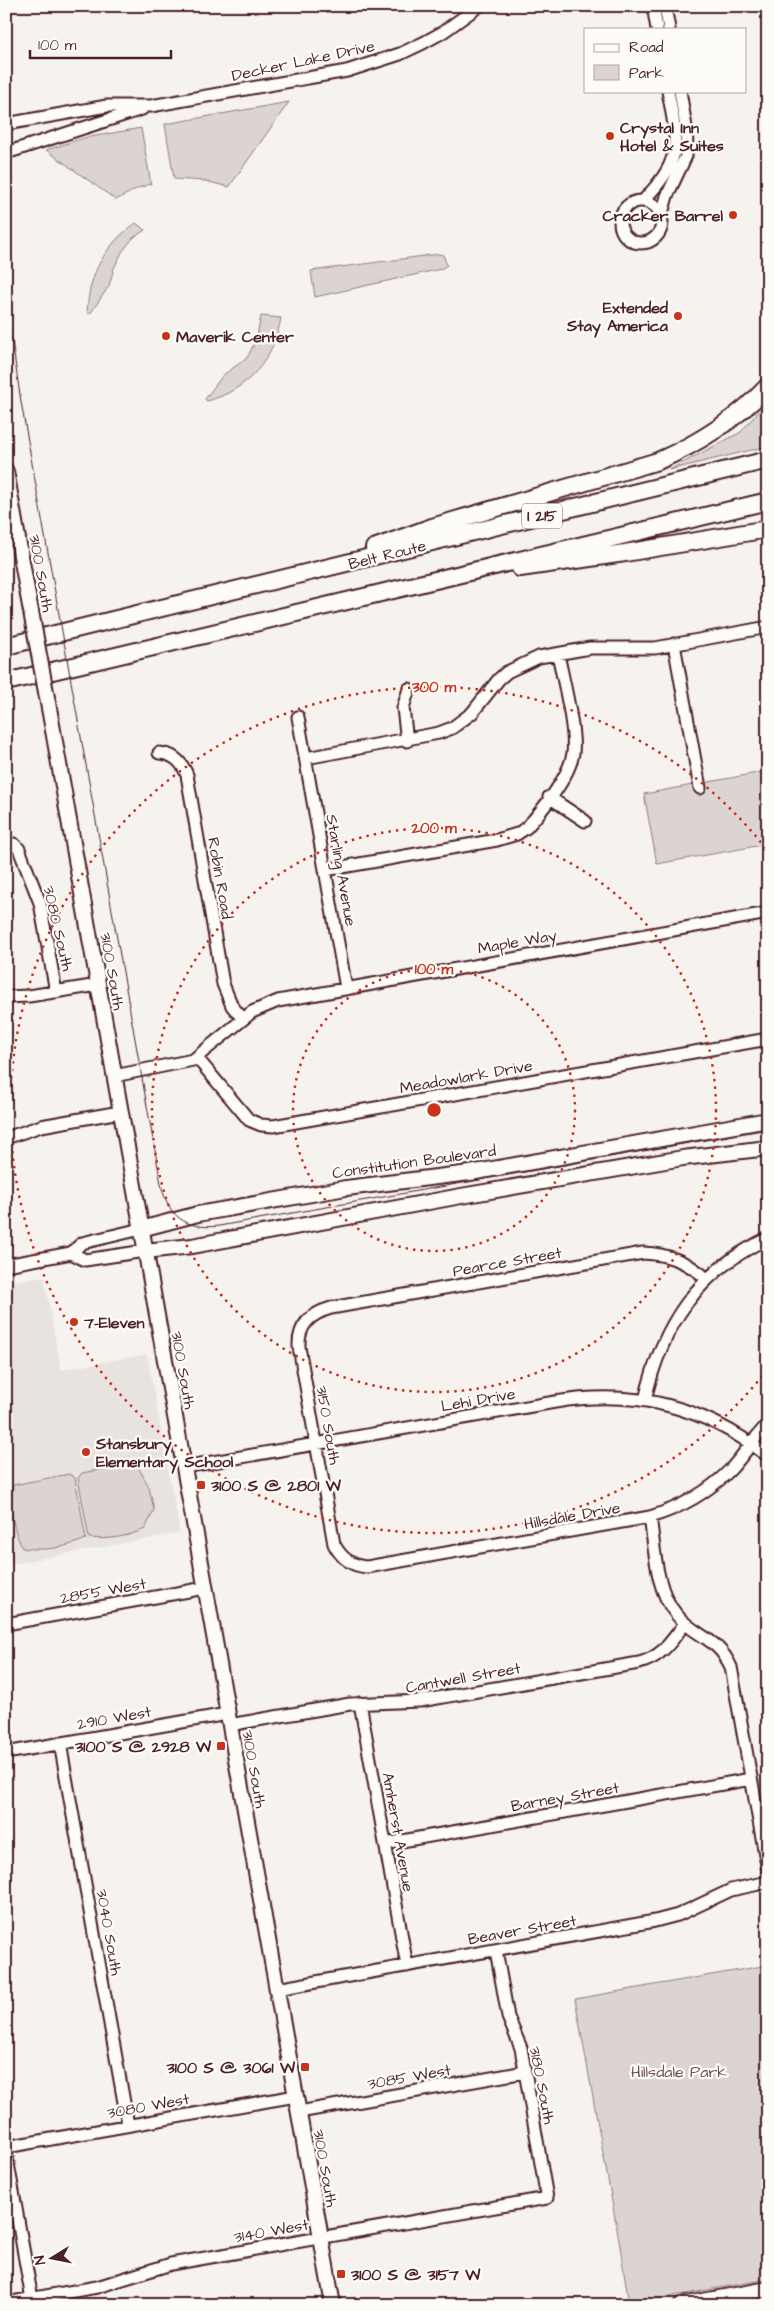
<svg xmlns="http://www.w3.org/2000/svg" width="774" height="2311" font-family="'Architects Daughter',sans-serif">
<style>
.built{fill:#e9e3e0}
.green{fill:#dcd4d2;stroke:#937a7e}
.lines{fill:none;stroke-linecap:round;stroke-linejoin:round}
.minor-casing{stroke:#4a1f2b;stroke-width:15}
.major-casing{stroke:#4a1f2b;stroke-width:18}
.highway-casing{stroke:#4a1f2b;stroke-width:20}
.minor{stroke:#fdfcf7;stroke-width:11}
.major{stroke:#fdfcf7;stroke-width:14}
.highway{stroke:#fdfcf7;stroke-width:16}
.tram{stroke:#4a1f2b;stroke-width:1}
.major-bridge-casing{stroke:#4a1f2b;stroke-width:18;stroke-linecap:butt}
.major-bridge{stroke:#fdfcf7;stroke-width:14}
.ring{fill:none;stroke:#c8321e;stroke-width:2.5;stroke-dasharray:2.5 5}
.poi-dot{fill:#c8321e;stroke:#fdfcf7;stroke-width:2}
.labels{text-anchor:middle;stroke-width:4.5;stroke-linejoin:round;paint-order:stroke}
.shield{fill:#fdfcf7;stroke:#806168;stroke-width:1}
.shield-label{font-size:15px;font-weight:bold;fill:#4a1f2b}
.street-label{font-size:16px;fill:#4a1f2b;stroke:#fdfcf7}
.poi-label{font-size:16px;font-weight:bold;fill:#4a1f2b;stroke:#fdfcf7;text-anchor:start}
.park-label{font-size:16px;fill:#6e4c55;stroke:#fdfcf7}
.centre{fill:#c8321e;stroke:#fdfcf7;stroke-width:2.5}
.ring-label{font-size:15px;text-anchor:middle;font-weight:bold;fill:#c8321e;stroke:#fdfcf7;stroke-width:4.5;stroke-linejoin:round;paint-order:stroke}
</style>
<rect width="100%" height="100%" fill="#f6f3ef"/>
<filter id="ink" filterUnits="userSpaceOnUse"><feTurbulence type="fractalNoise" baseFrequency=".02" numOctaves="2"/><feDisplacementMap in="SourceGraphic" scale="10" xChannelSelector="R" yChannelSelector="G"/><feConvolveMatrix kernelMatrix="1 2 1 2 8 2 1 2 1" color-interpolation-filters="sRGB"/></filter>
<g filter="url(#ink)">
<!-- built -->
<path class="built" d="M44,1276L61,1370L147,1354L180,1533L6,1565V1282Z"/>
<!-- green -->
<path class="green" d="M289,102L229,187L205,181L174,179L165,124Z
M141,128L151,184L138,188L116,200L46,150L84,138Z
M136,223L145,230L133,238L122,252L114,268L109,286L90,314L87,312C89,273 105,245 136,223Z
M439,254L443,255L447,265L441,269L315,297L311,271Z
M261,316L281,318C274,359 248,390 207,401L205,399L223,375L247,358L256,340Z
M768,400V446L669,470L741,432Z
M768,771V844L657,864L644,794Z
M136,1463L149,1487L154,1510L145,1529C126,1537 110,1540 89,1538L78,1478L82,1473Z
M69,1474L75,1478L86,1539C64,1548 46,1551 22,1548C12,1524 9,1511 13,1485Z
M768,1965V2279L629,2304L619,2240L575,1999Z"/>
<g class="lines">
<!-- minor casing -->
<g class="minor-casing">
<path id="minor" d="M653,6L657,29
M665,6L669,29
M6,124L107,106H151L347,71L400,54L423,43L443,32L479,6
M6,153L142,109
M620 222a21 21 0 1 1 42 0a21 21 0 1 1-42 0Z
M643,201C683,159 678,145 668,91
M661,217L667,196L686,156L687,133L680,91
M674,644L700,788
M298,717L346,988
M407,741L403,708L409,689
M159,753C174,754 182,762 187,775L223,984L232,1006L243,1019
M306,758L439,733L452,728L472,713L499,679L507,672L539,657L590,648H655L768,627
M549,797L585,821
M6,844H14L19,849L40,903L56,992
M325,870L497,840L517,834L526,828C542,811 570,776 573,753C576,730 563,679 558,654
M6,997L29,996L98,985
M197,1058L249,1120L261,1125L273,1126L768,1039
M114,1076L193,1060L252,1012L278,1001L768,913
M6,1138L41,1126L120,1112
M71,1253L85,1260L145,1251
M6,1265L71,1253L82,1243L141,1229
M707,1279C688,1262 669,1254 643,1253L331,1308C310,1314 298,1325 299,1347L334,1544C341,1558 351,1566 367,1567L650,1517C680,1508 708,1492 730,1470C744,1455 754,1438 768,1424
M645,1400C662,1325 697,1272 768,1238
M184,1467L555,1402C636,1389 703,1406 768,1456
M650,1517C655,1548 655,1589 676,1614C694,1637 717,1636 731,1667L768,1871
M6,1624L205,1588
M360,1703L407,1966
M229,1725L350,1704L420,1701L639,1663C662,1657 671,1642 685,1623
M60,1743L128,2125
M6,1753L227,1714
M385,1844L751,1779
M277,1989L655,1921L678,1915L731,1890L768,1882
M299,2112L525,2072
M6,2147L296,2096
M6,2152L33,2305
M6,2303L97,2287L171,2264L547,2198L521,2048L508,2017L496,1950"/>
</g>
<!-- major casing -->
<g class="major-casing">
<path id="major" d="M6,471L27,590
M51,719L333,2305
M141,1229L198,1214L346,1188L470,1173L768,1120
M145,1251L192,1246L461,1196L683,1158L768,1148
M681,2305L768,2289"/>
</g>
<!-- highway casing -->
<g class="highway-casing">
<path id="highway" d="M374,548L432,527L658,461C699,443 737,419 768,386
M520,568L625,553L768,529
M6,646L768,460
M6,682L768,501"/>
</g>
<!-- minor -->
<use href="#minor" class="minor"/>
<!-- major -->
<use href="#major" class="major"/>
<!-- highway -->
<use href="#highway" class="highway"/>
<!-- tram -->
<path class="tram" d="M6,300L21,402L161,1184C168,1216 185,1230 219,1226L768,1129"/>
<!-- major-bridge casing -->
<g class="major-bridge-casing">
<path id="major-bridge" d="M27,590L51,719"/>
</g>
<!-- major-bridge -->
<use href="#major-bridge" class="major-bridge"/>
</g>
</g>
<!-- distance rings -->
<g class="ring">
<circle cx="434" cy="1110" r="141"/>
<circle cx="434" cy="1110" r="282"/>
<path d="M767 1370A423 423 0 1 1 767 850"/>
</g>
<!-- markers -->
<g class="poi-dot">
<circle cx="610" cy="136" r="5"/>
<circle cx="733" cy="215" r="5"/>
<circle cx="678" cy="316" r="5"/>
<circle cx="166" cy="336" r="5"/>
<circle cx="74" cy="1322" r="5"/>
<circle cx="86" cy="1452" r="5"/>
<rect x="196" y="1480" width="10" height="10" rx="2.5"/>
<rect x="216" y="1741" width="10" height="10" rx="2.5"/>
<rect x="300" y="2062" width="10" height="10" rx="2.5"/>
<rect x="336" y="2269" width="10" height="10" rx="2.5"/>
</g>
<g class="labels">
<!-- shield labels -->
<rect class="shield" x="522" y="503.5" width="40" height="25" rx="4"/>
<g class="shield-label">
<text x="542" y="521">I 215</text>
</g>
<!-- street labels -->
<g class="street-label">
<text transform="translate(303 60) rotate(-12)" y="6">Decker Lake Drive</text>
<text transform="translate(387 554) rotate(-14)" y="6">Belt Route</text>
<text transform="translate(42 573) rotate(80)" y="6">3100 South</text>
<text transform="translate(342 870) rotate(80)" y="6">Starling Avenue</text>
<text transform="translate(221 878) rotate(80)" y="6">Robin Road</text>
<text transform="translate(59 928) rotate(77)" y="6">3080 South</text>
<text transform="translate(517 941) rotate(-10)" y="6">Maple Way</text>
<text transform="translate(113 971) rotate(80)" y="6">3100 South</text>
<text transform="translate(466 1076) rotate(-10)" y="6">Meadowlark Drive</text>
<text transform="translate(414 1161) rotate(-8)" y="6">Constitution Boulevard</text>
<text transform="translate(507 1261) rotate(-10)" y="6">Pearce Street</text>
<text transform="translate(184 1370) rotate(80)" y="6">3100 South</text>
<text transform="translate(478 1399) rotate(-10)" y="6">Lehi Drive</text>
<text transform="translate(329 1425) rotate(80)" y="6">3150 South</text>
<text transform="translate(572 1515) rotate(-10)" y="6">Hillsdale Drive</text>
<text transform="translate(103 1590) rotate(-10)" y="6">2855 West</text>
<text transform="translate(463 1677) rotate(-10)" y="6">Cantwell Street</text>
<text transform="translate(114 1717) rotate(-10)" y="6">2910 West</text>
<text transform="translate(255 1769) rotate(80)" y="6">3100 South</text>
<text transform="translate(565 1796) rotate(-10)" y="6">Barney Street</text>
<text transform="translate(399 1832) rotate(80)" y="6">Amherst Avenue</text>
<text transform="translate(522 1929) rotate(-10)" y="6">Beaver Street</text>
<text transform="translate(110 1932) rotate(80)" y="6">3040 South</text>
<text transform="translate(409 2076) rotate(-10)" y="6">3085 West</text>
<text transform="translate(543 2085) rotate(79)" y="6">3180 South</text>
<text transform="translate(148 2105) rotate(-10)" y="6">3080 West</text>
<text transform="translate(326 2168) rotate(80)" y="6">3100 South</text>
<text transform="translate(271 2230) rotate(-10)" y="6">3140 West</text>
</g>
<!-- poi labels -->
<g class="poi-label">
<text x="620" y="133">Crystal Inn<tspan x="620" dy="18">Hotel &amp; Suites</tspan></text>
<text x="723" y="221" text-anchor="end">Cracker Barrel</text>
<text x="668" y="313" text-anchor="end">Extended<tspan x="668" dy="18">Stay America</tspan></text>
<text x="176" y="342">Maverik Center</text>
<text x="84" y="1328">7-Eleven</text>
<text x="96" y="1449">Stansbury<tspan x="96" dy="18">Elementary School</tspan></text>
<text x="211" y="1491">3100 S @ 2801 W</text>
<text x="211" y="1752" text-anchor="end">3100 S @ 2928 W</text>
<text x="295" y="2073" text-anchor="end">3100 S @ 3061 W</text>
<text x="351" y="2280">3100 S @ 3157 W</text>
</g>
<!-- park labels -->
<g class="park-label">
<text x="679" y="2077">Hillsdale Park</text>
</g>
</g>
<circle cx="434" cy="1110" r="8" class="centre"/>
<g class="ring-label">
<text x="434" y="692">300 m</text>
<text x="434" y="833">200 m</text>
<text x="434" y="974">100 m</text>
</g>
<!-- margin -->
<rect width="774" height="2311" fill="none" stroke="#fdfcf7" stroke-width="25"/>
<rect x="12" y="12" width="749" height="2286" fill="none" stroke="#4a1f2b" stroke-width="2" filter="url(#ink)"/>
<!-- legend -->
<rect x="584" y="28" width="162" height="65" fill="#fdfcf7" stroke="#b5a4a5"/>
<rect x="594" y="44" width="25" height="8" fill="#fdfcf7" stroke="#b5a4a5"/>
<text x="629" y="52" font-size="15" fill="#4a1f2b">Road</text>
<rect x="594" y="65" width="25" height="15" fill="#dcd4d2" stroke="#b5a4a5"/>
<text x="629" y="78" font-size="15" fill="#4a1f2b">Park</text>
<!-- north arrow -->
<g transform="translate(52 2258) rotate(260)" stroke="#fdfcf7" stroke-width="4" paint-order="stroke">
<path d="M0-4L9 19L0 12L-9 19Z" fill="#4a1f2b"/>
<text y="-8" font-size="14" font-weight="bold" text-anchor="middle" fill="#4a1f2b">N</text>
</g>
<!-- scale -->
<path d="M30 50v8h141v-8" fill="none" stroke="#4a1f2b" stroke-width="2.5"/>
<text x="38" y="50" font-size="15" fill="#4a1f2b" stroke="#fdfcf7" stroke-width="4" paint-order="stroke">100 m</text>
</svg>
